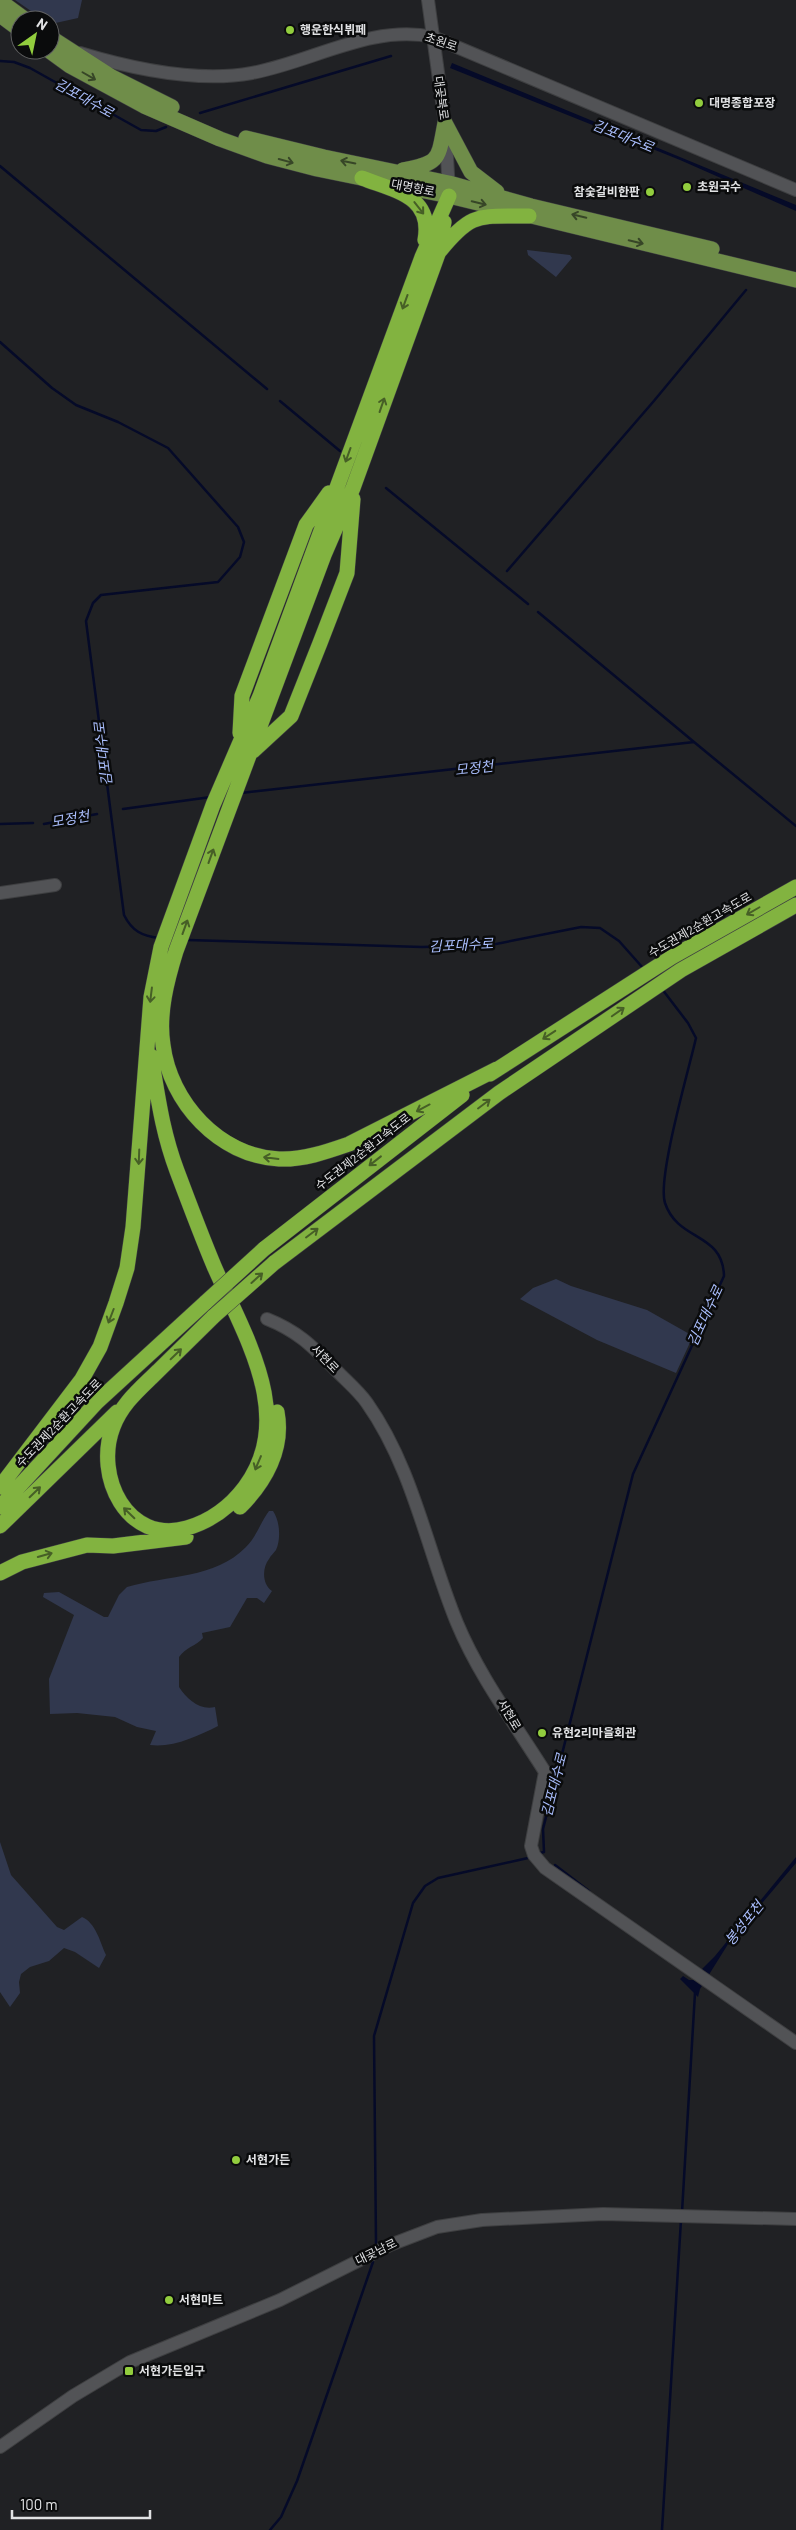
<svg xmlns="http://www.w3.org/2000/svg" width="796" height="2530" font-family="Barlow,'Noto Sans KR',sans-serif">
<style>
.green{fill:#31384e}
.water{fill:#050a28}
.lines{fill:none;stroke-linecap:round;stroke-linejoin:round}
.stream{stroke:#050a28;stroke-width:2.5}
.minor-casing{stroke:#3e3f41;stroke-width:14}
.major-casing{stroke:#3e3f41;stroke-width:16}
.highway-casing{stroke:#3e3f41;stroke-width:16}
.minor{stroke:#525356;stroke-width:12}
.major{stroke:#6f8d49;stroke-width:15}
.highway{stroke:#82b340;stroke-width:15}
.highway-bridge-casing{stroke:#3e3f41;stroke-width:16;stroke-linecap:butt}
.highway-bridge{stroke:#82b340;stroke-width:15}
.oneway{stroke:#374627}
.oneway2{stroke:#465f26}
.poi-dot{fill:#92cd3e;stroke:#0a0b0c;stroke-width:2}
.labels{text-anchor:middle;stroke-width:5;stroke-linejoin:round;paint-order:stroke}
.poi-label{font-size:12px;font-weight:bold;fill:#e1e2e4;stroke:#0a0b0c;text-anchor:start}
.street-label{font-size:12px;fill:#e1e2e4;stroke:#0a0b0c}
.water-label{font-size:14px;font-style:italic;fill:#aabefd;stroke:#0a0b0c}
</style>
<rect width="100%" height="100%" fill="#202124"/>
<!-- green -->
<path class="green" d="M15,0H82L78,18L51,24L50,20H44Z
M527,250L570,255L572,258L556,277L528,255Z
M556,1279L571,1286L647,1310L693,1336L676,1373L597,1340L520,1299L533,1288Z
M269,1511H273C280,1521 281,1539 276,1550C274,1553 271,1555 269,1559C262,1568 262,1584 272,1591L264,1603L257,1598H247L230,1627L202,1633L203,1638C196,1646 186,1647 179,1657V1687C187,1699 200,1711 215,1707L218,1726C198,1736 173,1748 150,1745L156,1731L137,1727L115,1717L77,1713L50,1714L49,1679L74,1615L43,1597L44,1593L59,1592L104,1617H108L119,1595L127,1587C167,1575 215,1579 246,1547C257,1536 260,1523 269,1511Z
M0,1842L11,1875L57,1927L64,1930L82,1917C96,1923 100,1942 106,1955L99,1968L75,1952L64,1948L49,1961L30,1967L21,1974L19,1982L20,1993L10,2007L0,1992Z"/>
<!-- water -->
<path class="water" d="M452,63L796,205V211L680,160L450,68Z
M796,1857V1863L730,1941L700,1989L698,1997L680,1979L683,1976L689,1980H695L700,1971L715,1956Z"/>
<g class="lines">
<!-- stream -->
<path class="stream" d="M0,61L14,62L30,68L141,130L156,131L166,127
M200,113L391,56
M0,166L267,389
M0,342L52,388L76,405L118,422L168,448L238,527L244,542L240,557L218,582L101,595L93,603L86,621L124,915C132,931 142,936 159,938
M280,401L340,451
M386,488L528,604
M507,571L653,402L746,290
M538,612L694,742
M241,793L694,742L796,826
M123,809L211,797
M0,824L33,823
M44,824L97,814
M187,940L422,947L491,945L581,927L600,928L619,941L643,968
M540,1853L544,1852L543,1829L633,1474L724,1276C723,1232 678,1242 665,1203C657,1178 689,1069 696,1038L688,1023L662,989
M555,1865L589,1891
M682,2212L695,1993
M376,2244L374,2036L413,1903L425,1886L438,1878L528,1858
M270,2530L281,2517L297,2481L373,2262
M662,2530L681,2220"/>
<!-- minor casing -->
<g class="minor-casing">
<path id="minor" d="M428,0L445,123L449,191
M80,53C133,69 197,83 252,73C312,62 371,24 433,37L796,190
M0,893L55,885
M267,1319C297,1331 311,1345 333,1367C344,1379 358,1390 367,1403C413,1468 427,1550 457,1623C479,1676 515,1724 545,1772L531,1846L534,1855L545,1868L796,2043
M0,2447L73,2396L130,2362L280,2300L390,2245L437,2227L482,2220L603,2214L796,2219"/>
</g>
<!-- major casing -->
<g class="major-casing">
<path id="major" d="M0,1L26,20
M0,15L20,30
M50,37L112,77L172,107
M48,50L70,66L144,106L220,139L267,156L317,169L449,196L796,280
M445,123L471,172L497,192
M246,138L324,157L449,183L531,206L712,249
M403,170C441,163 438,159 445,123"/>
</g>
<!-- highway casing -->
<g class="highway-casing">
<path id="highway" d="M362,178C395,191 433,196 425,240
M444,222L438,254L353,488L324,555L176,951C167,980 158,1014 163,1045C170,1102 219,1156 279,1159C303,1160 326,1152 349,1144L497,1069
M439,252C473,210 479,217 529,216
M240,733L242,696L306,525L329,493
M253,751L291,716L320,643L347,573L353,499
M151,1056C158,1097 162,1131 177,1171C189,1203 201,1235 214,1266C244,1335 297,1417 245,1487C230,1507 211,1521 187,1528C127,1545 94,1476 113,1427C122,1403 140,1389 158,1371
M490,1074L672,957L796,887
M264,1249L462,1095
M274,1263L499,1093L681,970L796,905
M151,1378L214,1316
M0,1487L82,1379L100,1347L116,1303L127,1268L133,1227L151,997L161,947L213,805L260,696L422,257L449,196
M0,1507L97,1402L206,1302
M240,1507C265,1482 284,1449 277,1412
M0,1526L117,1412
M0,1573L22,1562L87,1545L113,1546L186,1537"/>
</g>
<!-- minor -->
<use href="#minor" class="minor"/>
<!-- major -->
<use href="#major" class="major"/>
<!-- highway -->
<use href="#highway" class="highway"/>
<!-- highway-bridge casing -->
<g class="highway-bridge-casing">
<path id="highway-bridge" d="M206,1302L264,1249
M214,1316L274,1263"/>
</g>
<!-- highway-bridge -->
<use href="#highway-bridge" class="highway-bridge"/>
</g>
<!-- one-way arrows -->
<defs><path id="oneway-shaft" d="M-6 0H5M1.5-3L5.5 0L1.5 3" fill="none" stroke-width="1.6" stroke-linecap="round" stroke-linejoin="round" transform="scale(1.25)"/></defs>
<g class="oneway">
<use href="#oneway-shaft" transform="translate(89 76) rotate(30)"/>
<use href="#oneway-shaft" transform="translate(286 161) rotate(15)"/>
<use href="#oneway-shaft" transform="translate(348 162) rotate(-169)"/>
<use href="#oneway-shaft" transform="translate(479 203) rotate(14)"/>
<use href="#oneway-shaft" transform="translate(579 216) rotate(-167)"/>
<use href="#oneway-shaft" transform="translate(636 242) rotate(13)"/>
</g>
<g class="oneway2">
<use href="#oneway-shaft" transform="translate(419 208) rotate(52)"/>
<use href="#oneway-shaft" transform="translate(405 302) rotate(110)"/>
<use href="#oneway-shaft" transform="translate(382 405) rotate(-71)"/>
<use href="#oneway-shaft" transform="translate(348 455) rotate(110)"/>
<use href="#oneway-shaft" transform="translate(211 856) rotate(-70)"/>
<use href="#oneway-shaft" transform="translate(753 911) rotate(150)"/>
<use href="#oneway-shaft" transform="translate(185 927) rotate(-70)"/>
<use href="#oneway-shaft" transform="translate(151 995) rotate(97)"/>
<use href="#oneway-shaft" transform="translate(618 1012) rotate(-35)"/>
<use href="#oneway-shaft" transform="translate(549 1035) rotate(147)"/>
<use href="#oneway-shaft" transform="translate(484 1104) rotate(-37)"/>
<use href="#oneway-shaft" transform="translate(423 1108) rotate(152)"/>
<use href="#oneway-shaft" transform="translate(139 1157) rotate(92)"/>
<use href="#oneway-shaft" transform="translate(271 1158) rotate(-173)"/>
<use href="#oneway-shaft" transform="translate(375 1161) rotate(142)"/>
<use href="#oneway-shaft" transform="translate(312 1233) rotate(-37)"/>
<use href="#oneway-shaft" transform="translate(257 1278) rotate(-42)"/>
<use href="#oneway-shaft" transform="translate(111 1316) rotate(111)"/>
<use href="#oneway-shaft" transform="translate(176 1354) rotate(-44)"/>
<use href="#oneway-shaft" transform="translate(258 1463) rotate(113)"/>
<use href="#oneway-shaft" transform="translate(35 1492) rotate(-44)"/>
<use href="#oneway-shaft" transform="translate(129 1513) rotate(-136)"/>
<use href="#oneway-shaft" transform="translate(45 1555) rotate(-16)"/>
</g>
<!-- markers -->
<g class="poi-dot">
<circle cx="290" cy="30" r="5"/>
<circle cx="699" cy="103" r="5"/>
<circle cx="687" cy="187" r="5"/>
<circle cx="650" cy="192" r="5"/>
<circle cx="542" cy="1733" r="5"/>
<circle cx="236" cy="2160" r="5"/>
<circle cx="169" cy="2300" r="5"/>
<rect x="124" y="2366" width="10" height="10" rx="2.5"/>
</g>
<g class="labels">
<!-- poi labels -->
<g class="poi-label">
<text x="300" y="34">행운한식뷔페</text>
<text x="709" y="107">대명종합포장</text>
<text x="697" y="191">초원국수</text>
<text x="640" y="196" text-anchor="end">참숯갈비한판</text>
<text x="552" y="1737">유현2리마을회관</text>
<text x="246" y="2164">서현가든</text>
<text x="179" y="2304">서현마트</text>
<text x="139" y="2375">서현가든입구</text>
</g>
<!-- street labels -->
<g class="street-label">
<text transform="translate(441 42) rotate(19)" y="4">초원로</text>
<text transform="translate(441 98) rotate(82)" y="4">대곶북로</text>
<text transform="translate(413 188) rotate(11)" y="4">대명항로</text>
<text transform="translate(700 925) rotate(-30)" y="4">수도권제2순환고속도로</text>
<text transform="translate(363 1152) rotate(-38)" y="4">수도권제2순환고속도로</text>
<text transform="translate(325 1359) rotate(46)" y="4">서현로</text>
<text transform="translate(59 1423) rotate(-46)" y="4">수도권제2순환고속도로</text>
<text transform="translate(509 1715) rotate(59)" y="4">서현로</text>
<text transform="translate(376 2252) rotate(-26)" y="4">대곶남로</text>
</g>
<!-- water labels -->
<g class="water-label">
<text transform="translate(84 98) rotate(29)" y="5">김포대수로</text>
<text transform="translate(623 136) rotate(22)" y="5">김포대수로</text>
<text transform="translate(103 754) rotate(-97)" y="5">김포대수로</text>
<text transform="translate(474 768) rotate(-7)" y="5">모정천</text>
<text transform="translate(70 819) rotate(-10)" y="5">모정천</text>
<text transform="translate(461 945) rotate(-3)" y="5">김포대수로</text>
<text transform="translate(705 1316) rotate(-65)" y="5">김포대수로</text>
<text transform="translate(554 1785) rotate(-76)" y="5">김포대수로</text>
<text transform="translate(744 1923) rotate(-51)" y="5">봉성포천</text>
</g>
</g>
<!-- north arrow -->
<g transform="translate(35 35) rotate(33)"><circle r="24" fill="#0a0b0c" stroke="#606162"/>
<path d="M0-4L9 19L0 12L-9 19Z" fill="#92cd3e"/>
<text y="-8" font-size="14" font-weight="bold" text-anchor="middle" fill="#e1e2e4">N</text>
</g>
<!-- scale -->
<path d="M12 2510v8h138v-8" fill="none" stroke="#e1e2e4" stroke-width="2.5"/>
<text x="20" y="2510" font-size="15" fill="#e1e2e4" stroke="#0a0b0c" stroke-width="4" paint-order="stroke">100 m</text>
</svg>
